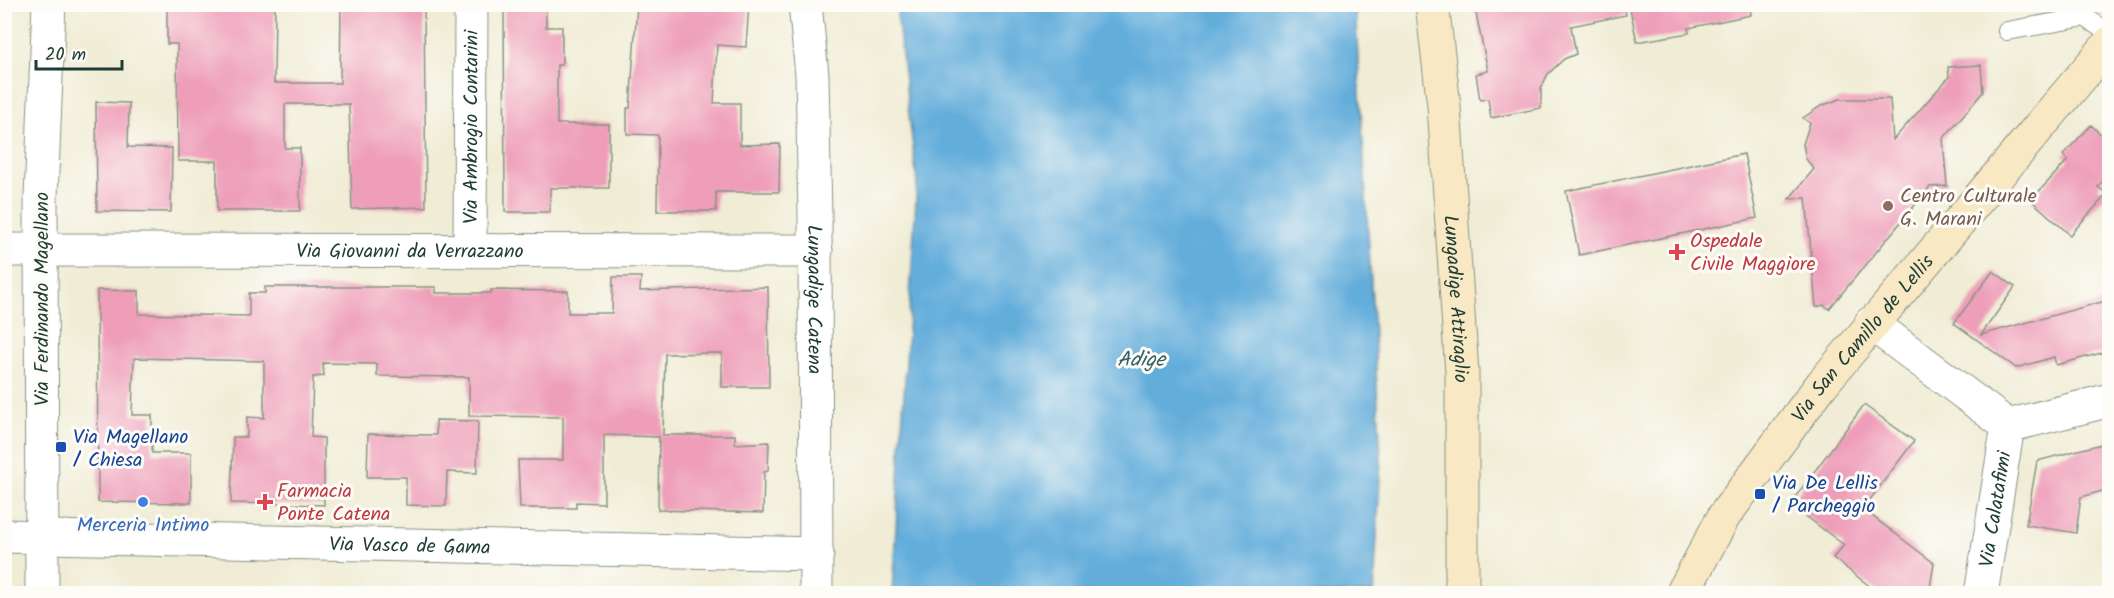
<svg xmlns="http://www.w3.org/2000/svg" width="2114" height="598" font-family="Kalam,sans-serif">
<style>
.water{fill:#63addb;stroke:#417588;stroke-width:1.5}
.building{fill:#ee9eb9}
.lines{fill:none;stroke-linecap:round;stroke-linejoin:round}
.lane-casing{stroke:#889484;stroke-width:20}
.street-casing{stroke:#889484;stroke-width:35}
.secondary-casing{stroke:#889484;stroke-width:35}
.lane{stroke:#fff;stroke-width:18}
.street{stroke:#fff;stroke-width:33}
.secondary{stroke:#f8e8c3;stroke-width:33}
.education-dot{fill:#8d6e63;stroke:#fdfcf7;stroke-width:2}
.health-dot{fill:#e0444e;stroke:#fdfcf7;stroke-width:2}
.transit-dot{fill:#1a4fb4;stroke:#fdfcf7;stroke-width:2}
.shop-dot{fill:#3f7fe0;stroke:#fdfcf7;stroke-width:2}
.labels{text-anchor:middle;stroke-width:6;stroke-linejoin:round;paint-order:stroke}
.street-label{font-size:20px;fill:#1f3d34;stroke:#fdfcf7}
.education-label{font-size:20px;fill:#785e54;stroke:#fdfcf7;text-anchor:start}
.health-label{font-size:20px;fill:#be3a42;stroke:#fdfcf7;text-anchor:start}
.transit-label{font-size:20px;fill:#164399;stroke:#fdfcf7;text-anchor:start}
.shop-label{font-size:20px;fill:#366cbe;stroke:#fdfcf7}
.water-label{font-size:21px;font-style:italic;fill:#335f66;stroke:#fdfcf7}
</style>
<rect width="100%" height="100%" fill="#fdfcf7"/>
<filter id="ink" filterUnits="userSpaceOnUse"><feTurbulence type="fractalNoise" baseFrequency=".0167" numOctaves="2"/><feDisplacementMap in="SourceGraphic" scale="12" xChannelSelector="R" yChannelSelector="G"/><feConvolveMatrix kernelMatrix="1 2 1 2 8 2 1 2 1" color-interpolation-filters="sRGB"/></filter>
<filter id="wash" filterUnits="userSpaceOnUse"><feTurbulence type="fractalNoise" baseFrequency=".008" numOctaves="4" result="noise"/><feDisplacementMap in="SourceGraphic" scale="24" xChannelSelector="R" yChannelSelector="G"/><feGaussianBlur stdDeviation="1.35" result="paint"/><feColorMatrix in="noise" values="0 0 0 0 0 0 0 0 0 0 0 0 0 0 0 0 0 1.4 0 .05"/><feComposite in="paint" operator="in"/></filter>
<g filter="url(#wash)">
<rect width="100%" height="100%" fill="#f0ecd5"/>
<!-- water -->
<path class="water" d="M896,5H1355L1381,457L1374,593H892L917,182Z"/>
<g id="blocks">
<!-- building -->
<path class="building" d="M167,4H275L274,83H340L341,5L424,4L426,207L352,209L349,104H285V148H300V211H217V161H178L177,44H167Z
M504,4H546V27H562V65H557V124H609V188H550V212H505Z
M637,4H749L746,47L717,45L714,103H740V145L780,144L779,192H716V211H657L658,135L627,134V108H630Z
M1474,4H1624L1626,15L1571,26L1576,54L1564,59L1548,74L1541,88V108L1491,118L1488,99L1480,100L1476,74L1488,71Z
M1629,4H1750L1751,15L1688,28L1689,33L1637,42Z
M1981,65L1983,92L1943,139L1947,186L1930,187L1829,309L1824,305L1816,307L1806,198L1789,199L1814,169L1806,159L1803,144L1810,123L1803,118L1821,106L1840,99H1890L1893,140L1949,77L1948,67Z
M96,102L129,103L128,147L172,148L171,212L97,211Z
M2091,125L2109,142V174L2098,187L2107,194L2070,235L2031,200L2068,160L2063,155Z
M1744,154L1757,218L1579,255L1566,191Z
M1993,271L2015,287L1981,335L2109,300V351L2056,365L2054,357L2016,368L1954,323Z
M613,277H641L640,291L768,287L769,387H722V353L665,354L663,435H735V444L769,442L768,471L764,472L763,513L658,510L659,437L604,435V503L576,502V508H520L518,460H563V417L469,416V377L377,376V364L323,363L324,376L313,377L311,437L324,438V505L231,503L233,437H247V417L264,418V361L134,358L132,415H152V453H191V503L98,502L97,290L139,291V314L249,316V293H265V287H436V293H491V290L568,291V313H612Z
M1864,405L1914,441L1863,509L1934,563L1929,594H1880L1833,558L1844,545L1790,504Z
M436,420L478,421L477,473L447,472L446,506L406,505V477H367L368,434L436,435Z
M2109,442V489L2081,497L2076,533L2026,525L2037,461Z"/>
</g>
</g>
<g filter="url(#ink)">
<use href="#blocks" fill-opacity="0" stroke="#889484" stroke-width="1.5"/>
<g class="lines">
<!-- lane casing -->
<g class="lane-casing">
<path id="lane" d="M2007,31L2085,17L2110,34"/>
</g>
<!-- street casing -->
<g class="street-casing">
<g id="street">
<path id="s1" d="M805,4L812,75L815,217L816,594"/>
<path id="s2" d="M470,249L471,4"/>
<path id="s3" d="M4,250L816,251"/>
<path d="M1871,323L2008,426L2110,400"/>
<path id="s4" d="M4,536L817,554"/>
<path d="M42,594L41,197L49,4"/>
<path id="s5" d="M1981,594L2008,426"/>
</g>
</g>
<!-- secondary casing -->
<g class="secondary-casing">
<g id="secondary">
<path id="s6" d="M1432,4L1444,106L1462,373V594"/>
<path id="s7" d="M1682,594L1724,516L1822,384L2110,43"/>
</g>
</g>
<!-- lane -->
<use href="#lane" class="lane"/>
<!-- street -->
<use href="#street" class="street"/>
<!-- secondary -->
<use href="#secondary" class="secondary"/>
</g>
</g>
<!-- markers -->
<circle class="education-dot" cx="1888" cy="206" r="6"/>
<g class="health-dot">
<path d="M1674 243h6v6h6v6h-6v6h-6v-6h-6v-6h6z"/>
<path d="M262 493h6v6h6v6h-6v6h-6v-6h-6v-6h6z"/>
</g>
<g class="transit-dot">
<rect x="55" y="441" width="12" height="12" rx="3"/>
<rect x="1754" y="488" width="12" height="12" rx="3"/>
</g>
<circle class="shop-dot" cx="143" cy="502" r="6"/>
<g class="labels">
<!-- street labels -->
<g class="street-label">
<text dy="7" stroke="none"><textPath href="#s2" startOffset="122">Via Ambrogio Contarini</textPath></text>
<text dy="7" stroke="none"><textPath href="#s3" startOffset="406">Via Giovanni da Verrazzano</textPath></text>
<text transform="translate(41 299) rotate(-90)" y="7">Via Ferdinando Magellano</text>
<text dy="7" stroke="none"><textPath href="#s1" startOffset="296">Lungadige Catena</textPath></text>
<text dy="7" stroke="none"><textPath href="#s6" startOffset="296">Lungadige Attiraglio</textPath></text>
<text dy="7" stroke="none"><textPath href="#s7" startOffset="314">Via San Camillo de Lellis</textPath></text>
<text dy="7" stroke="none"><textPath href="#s5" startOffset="86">Via Calatafimi</textPath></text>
<text dy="7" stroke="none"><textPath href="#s4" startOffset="406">Via Vasco de Gama</textPath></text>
</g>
<!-- education labels -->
<g class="education-label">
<text x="1900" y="202">Centro Culturale<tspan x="1900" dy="23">G. Marani</tspan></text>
</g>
<!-- health labels -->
<g class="health-label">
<text x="1690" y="247">Ospedale<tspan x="1690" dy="23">Civile Maggiore</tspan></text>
<text x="277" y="497">Farmacia<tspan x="277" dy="23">Ponte Catena</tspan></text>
</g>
<!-- transit labels -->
<g class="transit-label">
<text x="73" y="443">Via Magellano<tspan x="73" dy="23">/ Chiesa</tspan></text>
<text x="1772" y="489">Via De Lellis<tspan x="1772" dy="23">/ Parcheggio</tspan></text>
</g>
<!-- shop labels -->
<g class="shop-label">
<text x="143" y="531">Merceria Intimo</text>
</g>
<!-- water labels -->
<g class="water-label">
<text x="1141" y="366">Adige</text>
</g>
</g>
<!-- margin -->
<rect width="2114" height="598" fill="none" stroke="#fdfcf7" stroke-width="24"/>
<!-- scale -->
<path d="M36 60v9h86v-9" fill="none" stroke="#1f3d34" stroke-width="3"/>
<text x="45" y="60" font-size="18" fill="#1f3d34" stroke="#fdfcf7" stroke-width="4.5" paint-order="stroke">20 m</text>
</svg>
